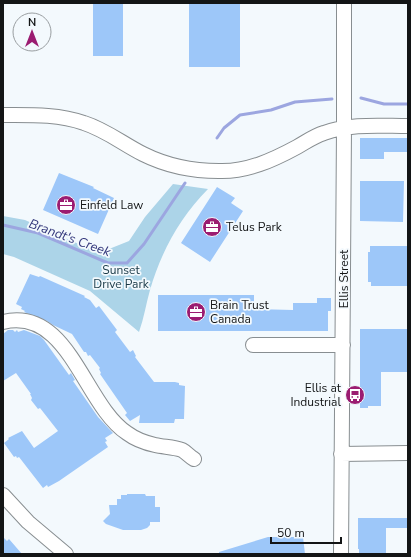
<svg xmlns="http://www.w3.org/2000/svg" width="411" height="557" font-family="'Nunito Sans',sans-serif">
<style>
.green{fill:#acd4e8}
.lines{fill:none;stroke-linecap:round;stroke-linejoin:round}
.stream{stroke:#9ca6e0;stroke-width:3}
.building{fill:#9dc7f9}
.minor-casing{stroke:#888e91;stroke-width:16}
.minor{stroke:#fff;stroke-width:14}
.labels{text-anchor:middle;stroke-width:3.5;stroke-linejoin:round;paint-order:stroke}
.poi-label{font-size:12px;fill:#131516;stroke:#f3f9fd;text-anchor:start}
.park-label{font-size:12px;fill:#183846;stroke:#f3f9fd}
.street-label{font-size:12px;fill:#131516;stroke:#f3f9fd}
.water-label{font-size:13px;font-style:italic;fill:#33377b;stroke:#f3f9fd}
</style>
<rect width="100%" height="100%" fill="#f3f9fd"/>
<!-- green -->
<path class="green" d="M173,184L208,189C180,217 161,252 150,290C146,304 144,318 139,332L90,291L14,257L3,254V216L25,220L99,253L129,241L145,217Z"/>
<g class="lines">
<!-- stream -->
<path class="stream" d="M361,98L384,104H408
M217,138L224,128L240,115L271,110L295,102L332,99
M3,225L38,233L108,263H127L144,244L185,183"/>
</g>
<!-- building -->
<path class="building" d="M93,3H123V56H93Z
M189,3H240V67H189Z
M360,138H408V152H384V159H360Z
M59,173L94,187L93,188L114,198L98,234L43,210Z
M360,181H404L403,222L360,221Z
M217,187L235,198L231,203L243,211L210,262L181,243Z
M370,246H408V286H371V282H368V252H370Z
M30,274L39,277L40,276L85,296L84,297L90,300L96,308L99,306L117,330L115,332L130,352L133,350L136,356L135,357L154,382H175L179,383V385L185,386L184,419H175L174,423H139L140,415L130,421L125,415L127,413L100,374L101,373L99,369L100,368L90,355L88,356L86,352H84L72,334L53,325L47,321L24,312L25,311L21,309L22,307L16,304Z
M158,295H254V309L293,310V303H317V298H331V311H328V331H158Z
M360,329H408V372H381V406H368V408H360V403H358V395H360Z
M8,330H13L15,332L17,330L18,332L24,330L40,336L44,340L69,375L71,373L75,380L73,381L98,417L113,433L105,438L107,441L105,442L108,447L59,481L48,487L47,485L43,488L19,457L17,458L16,456L14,457L4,443L9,439L8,438L22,431L34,448L58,431L40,408L38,409L31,400L32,398L30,394H31L16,373L3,381V334Z
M127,494H145L146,496H155V507H160V522H150V525L147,528L141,530H123L106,524L103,521L110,514L109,505H117V499H121V495H127Z
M358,518H408V528H386V554H359V549H358Z
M3,537L7,541L9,539L22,554H3Z
M268,537H303L305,554H219V552Z"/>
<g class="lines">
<!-- minor casing -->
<g class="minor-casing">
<path id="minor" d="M3,115C31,115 58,114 84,123C106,130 123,144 143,154C167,166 193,171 219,171C247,172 273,160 297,147C306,142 314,136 324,133C351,123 380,126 408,126
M3,322C69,306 84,405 127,433C135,439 146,443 155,445C164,447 174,447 182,450C186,452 190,457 194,459
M253,345H343
M341,454L408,453
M3,495L28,522L66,554
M341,554L344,128V3"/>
</g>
<!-- minor -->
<use href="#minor" class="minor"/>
</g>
<!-- icons -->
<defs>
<g id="office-disc" transform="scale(1)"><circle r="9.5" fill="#9b1c71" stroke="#f3f9fd"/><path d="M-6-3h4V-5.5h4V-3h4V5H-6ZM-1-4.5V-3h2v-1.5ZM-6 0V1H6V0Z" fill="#fff"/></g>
<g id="bus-disc" transform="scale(1)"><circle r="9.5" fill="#9b1c71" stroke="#f3f9fd"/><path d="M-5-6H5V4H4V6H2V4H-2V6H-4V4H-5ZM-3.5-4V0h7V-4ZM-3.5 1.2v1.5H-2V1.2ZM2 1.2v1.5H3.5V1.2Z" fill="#fff"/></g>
</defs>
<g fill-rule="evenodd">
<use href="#office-disc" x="66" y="205"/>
<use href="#office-disc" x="212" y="227"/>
<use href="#office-disc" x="196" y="312"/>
<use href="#bus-disc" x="355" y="395"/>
</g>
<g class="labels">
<!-- poi labels -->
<g class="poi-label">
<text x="80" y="209">Einfeld Law</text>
<text x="226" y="231">Telus Park</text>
<text x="210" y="309">Brain Trust<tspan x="210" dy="14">Canada</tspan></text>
<text x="341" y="392" text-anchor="end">Ellis at<tspan x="341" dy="14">Industrial</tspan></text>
</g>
<!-- park labels -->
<g class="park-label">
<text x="121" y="274">Sunset<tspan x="121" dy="14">Drive Park</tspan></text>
</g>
<!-- street labels -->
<g class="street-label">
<text transform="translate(344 279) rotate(-90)" y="4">Ellis Street</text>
</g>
<!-- water labels -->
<g class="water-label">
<text transform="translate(70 237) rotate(20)" y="5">Brandt's Creek</text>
</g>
</g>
<!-- border -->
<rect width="411" height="557" fill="none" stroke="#131516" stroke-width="8"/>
<!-- north arrow -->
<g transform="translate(32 32)"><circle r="19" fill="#f3f9fd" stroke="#999ea1"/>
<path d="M0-3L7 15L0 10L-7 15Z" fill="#9b1c71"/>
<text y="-6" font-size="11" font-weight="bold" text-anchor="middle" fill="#131516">N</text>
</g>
<!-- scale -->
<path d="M271 537v6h70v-6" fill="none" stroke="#131516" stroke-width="2"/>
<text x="277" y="537" font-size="12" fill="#131516" stroke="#f3f9fd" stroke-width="3" paint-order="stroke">50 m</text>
</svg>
